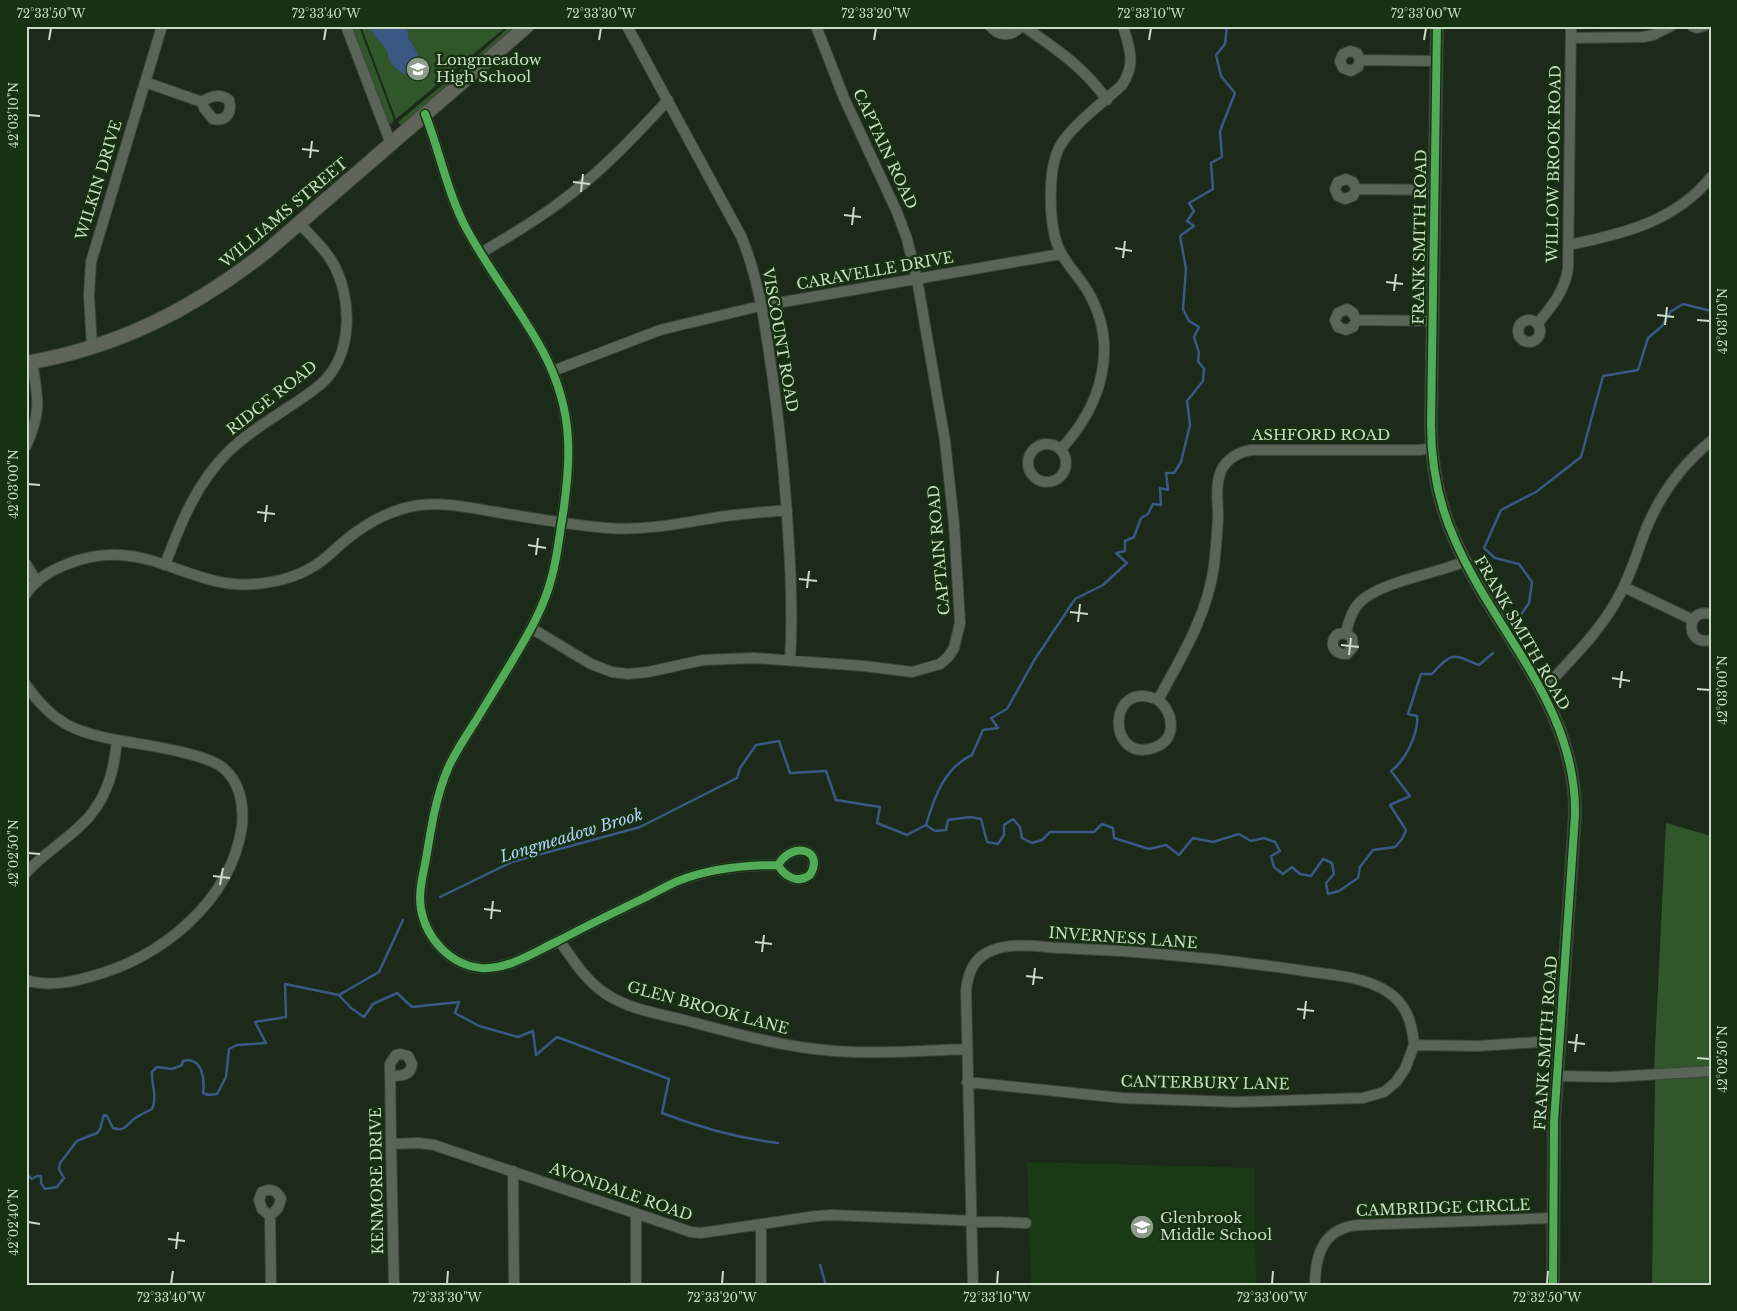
<svg xmlns="http://www.w3.org/2000/svg" width="1737" height="1311" font-family="'Libre Baskerville',serif">
<style>
.built{fill:#1a3a15}
.green{fill:#31562b}
.water{fill:#3b5885}
.lines{fill:none;stroke-linecap:round;stroke-linejoin:round}
.stream{stroke:#3b5885;stroke-width:2.5}
.minor-casing{stroke:#3a4738;stroke-width:12}
.tertiary-casing{stroke:#3a4738;stroke-width:14}
.secondary-casing{stroke:#3a4738;stroke-width:16}
.minor{stroke:#596657;stroke-width:10}
.tertiary{stroke:#596657;stroke-width:11}
.secondary{stroke:#5f6559;stroke-width:14}
.cycleway-casing{stroke:#163211;stroke-width:11}
.cycleway{stroke:#51ab58;stroke-width:8}
.ticks{fill:none;stroke:#cadbc6;stroke-width:2}
.labels{text-anchor:middle;stroke-width:5;stroke-linejoin:round;paint-order:stroke}
.poi-label{font-size:15px;fill:#cadbc6;stroke:#163211;text-anchor:start}
.street-label{font-size:15px;fill:#cadbc6;stroke:#163211}
.water-label{font-size:16px;font-style:italic;fill:#b2cefd;stroke:#163211}
.neatline{fill:none;stroke:#cadbc6;stroke-width:2}
.ticks-label{font-size:12px;text-anchor:middle;fill:#cadbc6}
</style>
<rect width="100%" height="100%" fill="#1b2a19"/>
<!-- built -->
<path class="built" d="M1027,1162L1254,1168L1256,1285H1031Z"/>
<!-- green -->
<path class="green" d="M352,26H359L394,120L391,124L387,121Z
M361,26H507L396,119Z
M510,26H516L403,125L402,126L398,122L477,56Z
M1666,823L1711,836V1066L1654,1069Z
M1711,1077V1285H1652L1655,1079Z"/>
<!-- water -->
<path class="water" d="M407,26L408,38L417,52V62L420,69L416,76C406,77 394,69 390,61C388,57 388,52 386,49C381,41 373,37 370,27Z"/>
<g class="lines">
<!-- stream -->
<path class="stream" d="M1518,619L1529,603L1532,582L1519,564L1495,558L1484,548L1501,510L1536,492L1581,457L1603,376L1638,370L1648,338L1662,326L1670,312L1683,304L1711,311
M926,825C934,798 944,768 972,755L983,730L998,728L991,718L1007,709L1035,659L1075,599L1103,585L1127,563L1116,553L1125,551V541L1134,537L1141,518L1148,514L1153,504L1161,505L1160,488L1168,490L1166,473H1174L1181,462L1190,425L1187,401L1203,381L1204,369L1198,361L1199,353L1194,337L1199,327L1189,321L1183,309L1186,269L1180,236L1194,226L1187,221L1194,211L1189,203L1213,189L1211,163L1222,157L1220,131L1235,93L1221,76L1216,55L1225,44L1227,26
M440,897L512,862L640,827L737,778L740,768L756,745L779,741L790,773L826,771L836,800L880,807L877,823L907,835L926,825L935,831L946,830L948,820L970,817L981,819L987,842L998,844L1004,835V825L1013,819L1020,827L1022,838L1032,843L1042,840L1050,832H1094L1102,824L1113,828L1114,838L1149,849L1166,845L1179,855L1193,838L1213,842L1239,834L1251,841L1264,838L1275,842L1280,851L1271,856L1274,867L1283,874L1292,867L1300,874L1311,876L1323,859L1332,863L1334,874L1326,883L1328,894L1339,891L1358,878L1360,867L1373,850L1395,847L1402,839L1406,830L1390,805L1410,796L1391,771C1405,761 1419,733 1417,716L1408,714L1421,674H1432C1453,651 1452,654 1479,665L1493,653
M339,995L351,1008L364,1017L373,1004L397,993L412,1007L459,1002L455,1013L479,1026L518,1037L533,1031L536,1055L557,1037L669,1079L662,1113C701,1128 736,1138 778,1143
M26,1174L32,1179L37,1176H41V1183L45,1189L57,1187L64,1178L59,1169L60,1163L77,1141L97,1133L100,1129L104,1115L107,1116L113,1128C125,1132 126,1125 134,1119C139,1115 146,1112 152,1109C158,1096 151,1085 152,1072L157,1067L172,1069L182,1065L183,1061C202,1056 205,1079 203,1093L208,1095L217,1094L226,1077L229,1049L237,1045L266,1043L255,1022L286,1017L285,984L339,995L379,972L403,920
M820,1265L826,1285"/>
<!-- minor casing -->
<g class="minor-casing">
<path id="minor" d="M346,26L391,144
M627,26L741,236C760,281 766,332 773,380C780,430 785,480 788,531C791,574 793,616 790,659
M990,26C999,37 1012,37 1021,26
M1023,26C1056,49 1083,66 1107,100
M1692,26L1697,28L1704,26
M1571,38L1643,37L1653,35L1671,26
M1360,60L1358,67L1351,71L1343,68L1340,61L1343,54L1350,51L1357,53L1360,60L1436,61
M145,82L202,102L204,108L213,119C227,122 232,112 229,100C220,93 211,96 202,102
M425,114C440,152 447,192 466,228C487,267 515,303 537,341C573,402 573,452 562,520C559,538 557,558 552,576C544,609 526,638 508,668C497,686 486,704 475,722C466,736 456,751 449,766C436,795 431,828 426,859C423,875 418,893 421,909C426,938 450,965 481,968C508,970 534,952 558,941C586,926 615,912 644,898C655,893 666,886 678,881C710,868 744,865 778,865C793,840 825,850 810,875C798,884 785,877 778,865
M1356,189L1353,196L1345,199L1338,196L1335,189L1338,182L1346,179L1353,182L1356,189L1434,190
M1569,245C1622,234 1675,222 1711,177
M481,253C507,237 534,222 559,203C600,173 634,137 668,100
M1518 331a11 11 0 1 1 22 0a11 11 0 1 1-22 0Z
M1356,320L1353,327L1346,330L1338,327L1335,320L1338,313L1347,309L1353,313L1356,320L1432,321
M1538,323C1552,306 1564,292 1568,269L1571,26
M92,347L89,295L91,262L162,26
M553,371L660,330L760,306L1061,254
M1028 463a19 19 0 1 1 38 0a19 19 0 1 1-38 0Z
M26,446C42,412 38,397 32,362
M1061,449C1102,405 1120,345 1087,290C1079,277 1068,266 1061,253C1048,229 1047,170 1060,146C1072,125 1104,102 1122,85C1136,64 1130,49 1123,26
M26,564L37,582
M165,565C180,524 197,482 229,451C257,424 292,408 321,384C354,355 353,295 331,260C323,247 310,235 299,223
M1624,587L1693,620
M26,594C35,580 50,571 65,565C82,558 100,554 119,555C167,557 204,589 256,584C279,582 301,576 320,562C328,557 334,550 341,544C363,525 391,509 420,505C445,502 471,508 496,512C532,518 570,525 607,528C645,531 682,523 719,517C741,514 764,512 787,510
M1711,614C1685,607 1685,647 1711,640
M531,628L591,664L612,672L628,674L648,672L703,660L754,658L864,666L912,672L940,664L948,657L954,648L960,623L954,524L945,441L917,279L907,239L897,212L844,98L816,26
M1346,633L1338,634C1328,642 1333,655 1347,654L1353,647L1352,638L1346,633C1348,623 1352,610 1360,602C1382,581 1436,574 1466,561
M26,685C52,722 73,732 117,740
M1542,691C1569,661 1600,632 1619,596C1631,575 1637,552 1646,529C1660,495 1683,464 1711,441
M1158,700C1175,713 1177,741 1153,748C1106,763 1107,677 1158,700C1182,656 1207,616 1214,566C1216,550 1217,533 1218,517C1218,502 1215,485 1221,471C1226,459 1239,452 1251,450H1419L1432,448
M26,873C42,855 62,843 79,827C105,804 114,774 117,740C143,745 201,752 222,767C240,781 244,805 242,826C231,902 160,959 89,977C69,983 47,987 26,980
M559,940C573,960 585,980 606,994C630,1010 661,1014 688,1021C736,1034 784,1047 834,1051C878,1054 923,1051 967,1049
M390,1076C401,1076 411,1076 412,1064L408,1056L401,1054L396,1055L390,1064L391,1142V1144L394,1285
M1557,1076L1611,1077L1711,1071
M967,1082L1122,1098L1237,1102L1363,1098L1384,1092L1396,1082L1405,1069L1414,1045
M391,1144L419,1143L434,1145L691,1232L701,1233L816,1216L832,1215L1026,1223
M513,1171L514,1285
M636,1214V1285
M270,1216L262,1209L259,1200L262,1192C270,1188 277,1190 281,1199L278,1208L270,1216L271,1285
M761,1224V1285
M973,1285L966,991C968,972 974,957 993,950C1013,942 1040,947 1061,948C1143,951 1224,959 1305,971C1331,975 1360,976 1383,989C1405,1001 1412,1020 1414,1045L1478,1046L1539,1042L1558,1043
M1315,1285C1315,1254 1324,1227 1360,1225L1553,1218"/>
</g>
<!-- tertiary casing -->
<g class="tertiary-casing">
<path id="tertiary" d="M1437,26L1431,424C1431,463 1438,502 1454,538C1494,632 1577,705 1575,815L1554,1122L1553,1285"/>
</g>
<!-- secondary casing -->
<g class="secondary-casing">
<path id="secondary" d="M26,363C119,347 193,309 267,251L527,26"/>
</g>
<!-- minor -->
<use href="#minor" class="minor"/>
<!-- tertiary -->
<use href="#tertiary" class="tertiary"/>
<!-- secondary -->
<use href="#secondary" class="secondary"/>
<!-- cycleway casing -->
<g class="cycleway-casing">
<path id="cycleway" d="M1437,26L1431,424C1431,463 1438,502 1454,538C1494,632 1577,705 1575,815L1554,1122L1553,1285
M425,114C440,152 447,192 466,228C487,267 515,303 537,341C573,402 573,452 562,520C559,538 557,558 552,576C544,609 526,638 508,668C497,686 486,704 475,722C466,736 456,751 449,766C436,795 431,828 426,859C423,875 418,893 421,909C426,938 450,965 481,968C508,970 534,952 558,941C586,926 615,912 644,898C655,893 666,886 678,881C710,868 744,865 778,865C793,840 825,850 810,875C798,884 785,877 778,865"/>
</g>
<!-- cycleway -->
<use href="#cycleway" class="cycleway"/>
</g>
<!-- ticks -->
<path class="ticks" d="M49,40L51,28M324,40L326,28M599,40L601,28M874,40L876,28M1149,40L1151,28M1424,40L1426,28M28,115L40,116M302,149L319,151M310,158L312,141M573,182L590,184M581,192L583,174M844,215L861,217M852,225L854,207M1115,248L1132,251M1123,258L1125,241M1386,282L1403,284M1394,291L1396,274M1657,315L1674,317M1697,320L1710,321M1665,325L1667,307M28,484L40,485M257,512L275,514M265,522L267,505M528,545L546,548M536,555L538,538M799,579L817,581M807,588L809,571M1070,612L1088,614M1078,622L1080,604M1341,645L1359,647M1349,655L1351,638M1612,678L1630,681M1620,688L1622,671M1697,689L1710,690M28,853L40,854M213,876L230,878M220,885L223,868M484,909L501,911M491,919L493,901M755,942L772,944M762,952L764,935M1026,976L1043,978M1033,985L1035,968M1297,1009L1314,1011M1304,1019L1306,1001M1568,1042L1585,1044M1575,1052L1577,1034M1697,1058L1710,1059M28,1222L40,1224M168,1239L185,1241M176,1249L178,1232M171,1284L173,1271M447,1284L448,1271M722,1284L723,1271M997,1284L998,1271M1272,1284L1273,1271M1547,1284L1548,1271"/>
<!-- icons -->
<defs>
<g id="school-disc" transform="scale(1.25)"><circle r="9.5" fill="#8d9d89" stroke="#163211"/><path d="M0-5L7-2L0 1L-7-2ZM-4 1L0 2.5L4 1V4Q0 6-4 4Z" fill="#fff"/></g>
</defs>
<g fill-rule="evenodd">
<use href="#school-disc" x="418" y="69"/>
<use href="#school-disc" x="1142" y="1227"/>
</g>
<g class="labels">
<!-- poi labels -->
<g class="poi-label">
<text x="436" y="65">Longmeadow<tspan x="436" dy="17">High School</tspan></text>
<text x="1160" y="1223">Glenbrook<tspan x="1160" dy="17">Middle School</tspan></text>
</g>
<!-- street labels -->
<g class="street-label">
<text transform="translate(885 149) rotate(65)" y="5">CAPTAIN ROAD</text>
<text transform="translate(1554 164) rotate(-89)" y="5">WILLOW BROOK ROAD</text>
<text transform="translate(99 180) rotate(-73)" y="5">WILKIN DRIVE</text>
<text transform="translate(284 213) rotate(-40)" y="5">WILLIAMS STREET</text>
<text transform="translate(1420 237) rotate(-89)" y="5">FRANK SMITH ROAD</text>
<text transform="translate(875 271) rotate(-10)" y="5">CARAVELLE DRIVE</text>
<text transform="translate(780 340) rotate(80)" y="5">VISCOUNT ROAD</text>
<text transform="translate(272 398) rotate(-38)" y="5">RIDGE ROAD</text>
<text x="1321" y="440">ASHFORD ROAD</text>
<text transform="translate(939 550) rotate(-95)" y="5">CAPTAIN ROAD</text>
<text transform="translate(1522 633) rotate(60)" y="5">FRANK SMITH ROAD</text>
<text transform="translate(1123 938) rotate(4)" y="5">INVERNESS LANE</text>
<text transform="translate(708 1008) rotate(15)" y="5">GLEN BROOK LANE</text>
<text transform="translate(1546 1043) rotate(-86)" y="5">FRANK SMITH ROAD</text>
<text transform="translate(1205 1083) rotate(1)" y="5">CANTERBURY LANE</text>
<text transform="translate(377 1181) rotate(-91)" y="5">KENMORE DRIVE</text>
<text transform="translate(621 1192) rotate(19)" y="5">AVONDALE ROAD</text>
<text transform="translate(1443 1208) rotate(-2)" y="5">CAMBRIDGE CIRCLE</text>
</g>
<!-- water labels -->
<g class="water-label">
<text transform="translate(571 835) rotate(-17)" y="6">Longmeadow Brook</text>
</g>
</g>
<!-- border -->
<rect width="1737" height="1311" fill="none" stroke="#163211" stroke-width="55"/>
<rect x="28" y="28" width="1682" height="1256" class="neatline"/>
<g class="ticks-label">
<text x="51" y="18">72°33'50"W</text>
<text x="326" y="18">72°33'40"W</text>
<text x="601" y="18">72°33'30"W</text>
<text x="876" y="18">72°33'20"W</text>
<text x="1151" y="18">72°33'10"W</text>
<text x="1426" y="18">72°33'00"W</text>
<text transform="translate(14 115) rotate(-90)" y="4">42°03'10"N</text>
<text transform="translate(1723 321) rotate(-90)" y="4">42°03'10"N</text>
<text transform="translate(14 484) rotate(-90)" y="4">42°03'00"N</text>
<text transform="translate(1723 690) rotate(-90)" y="4">42°03'00"N</text>
<text transform="translate(14 853) rotate(-90)" y="4">42°02'50"N</text>
<text transform="translate(1723 1059) rotate(-90)" y="4">42°02'50"N</text>
<text transform="translate(14 1222) rotate(-90)" y="4">42°02'40"N</text>
<text x="171" y="1302">72°33'40"W</text>
<text x="447" y="1302">72°33'30"W</text>
<text x="722" y="1302">72°33'20"W</text>
<text x="997" y="1302">72°33'10"W</text>
<text x="1272" y="1302">72°33'00"W</text>
<text x="1547" y="1302">72°32'50"W</text>
</g>
</svg>
